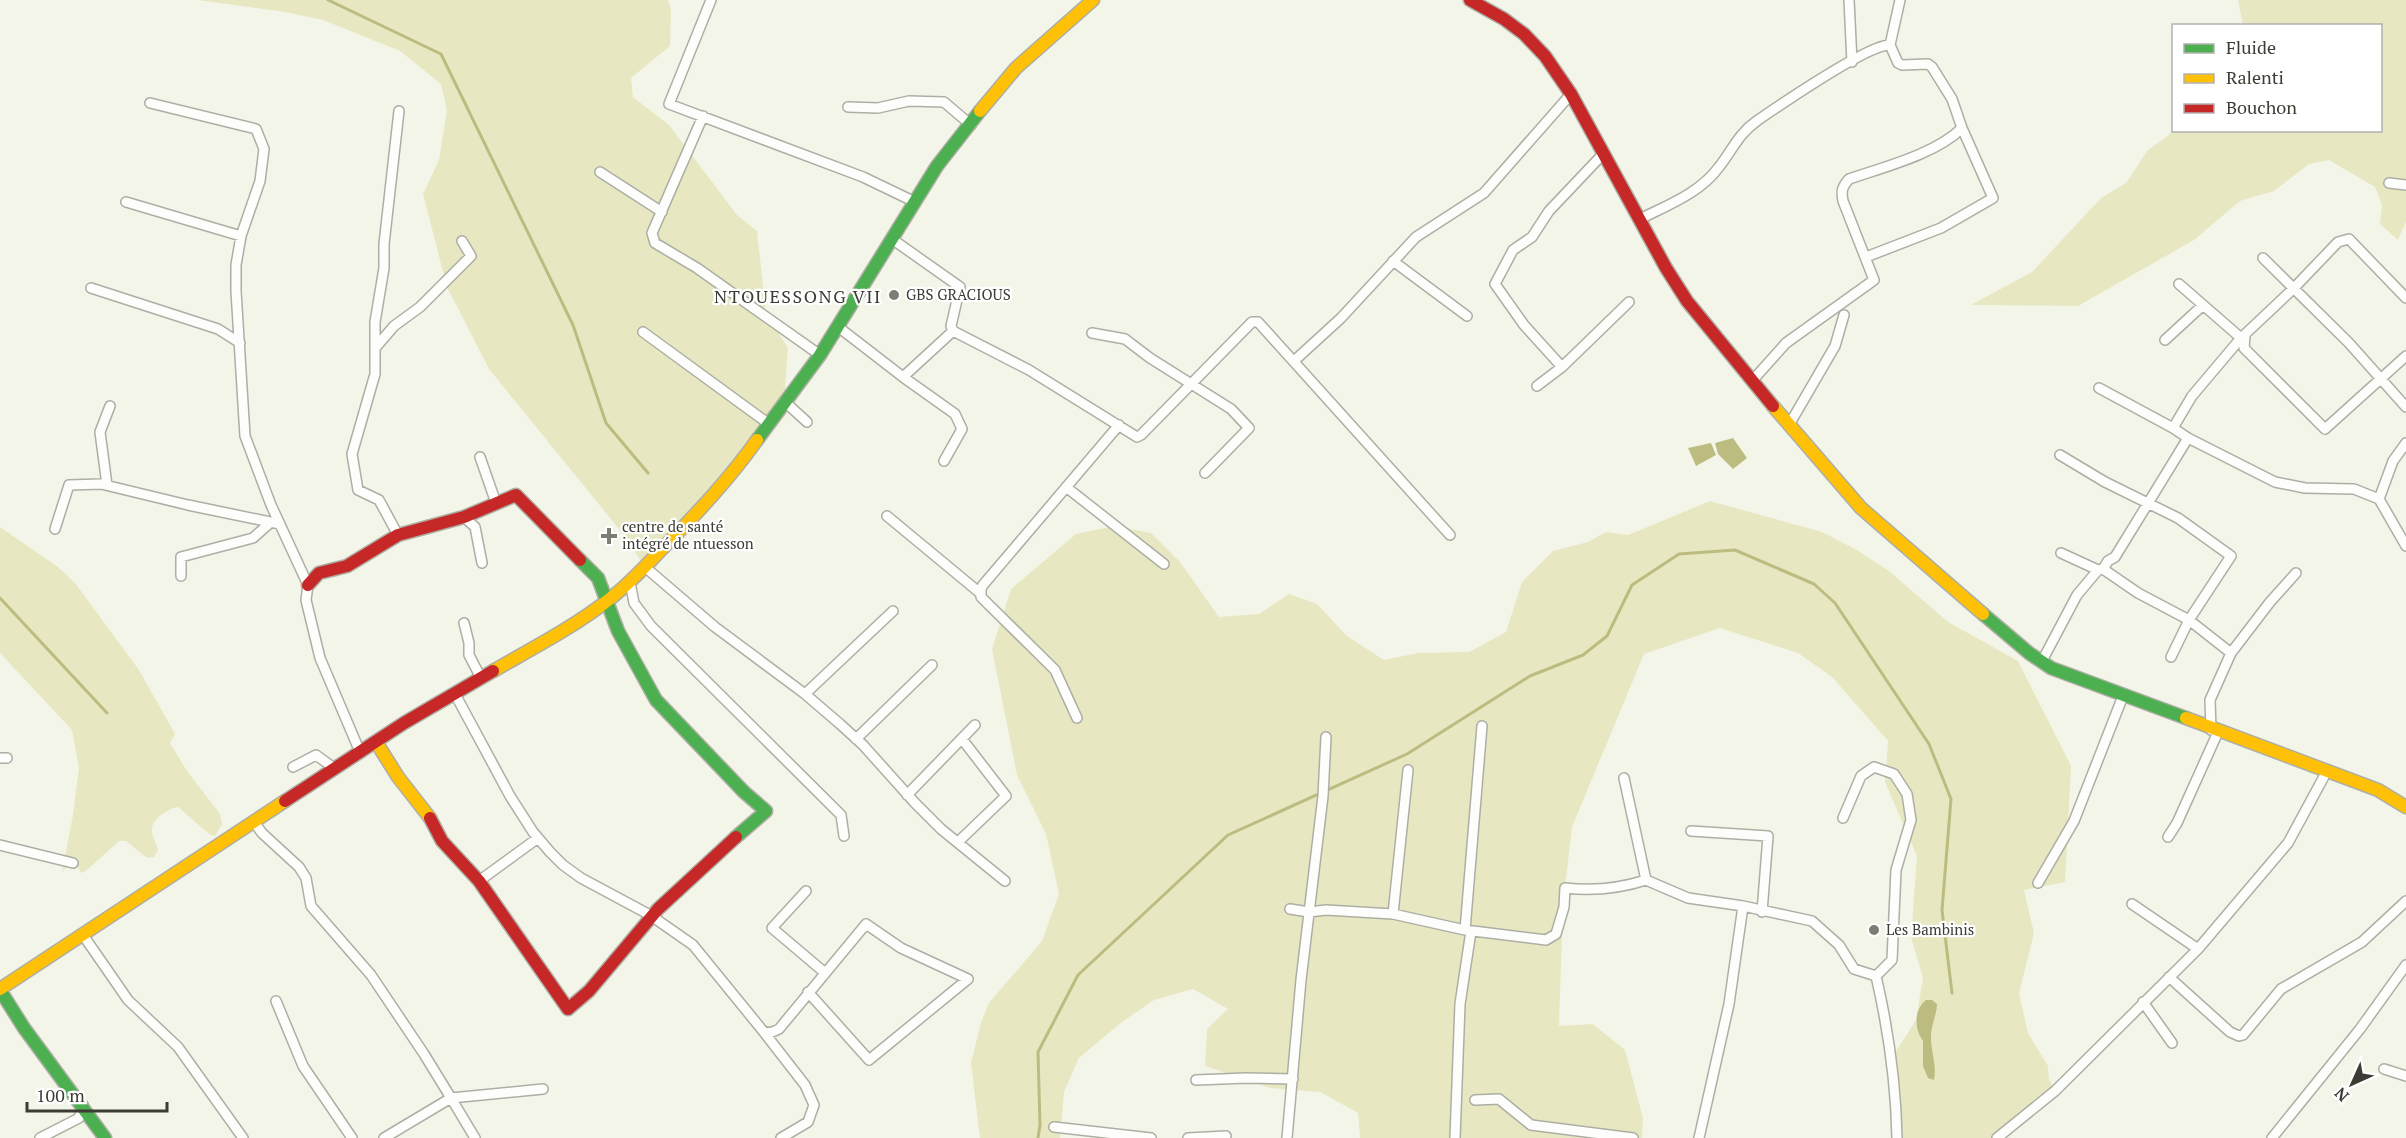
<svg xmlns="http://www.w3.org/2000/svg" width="2406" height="1138" font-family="'PT Serif',serif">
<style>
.green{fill:#e7e8c2}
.water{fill:#bcbc80}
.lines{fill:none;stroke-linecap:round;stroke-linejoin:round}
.stream{stroke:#bcbc80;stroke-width:3}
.street-casing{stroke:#adaea4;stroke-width:12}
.fast-casing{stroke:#adaea4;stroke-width:15}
.slow-casing{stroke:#adaea4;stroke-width:15}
.jam-casing{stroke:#adaea4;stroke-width:15}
.street{stroke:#fdfefc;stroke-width:9}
.fast{stroke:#4caf50;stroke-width:12}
.slow{stroke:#ffc107;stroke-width:12}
.jam{stroke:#c62828;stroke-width:12}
.poi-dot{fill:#7c7d73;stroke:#fff;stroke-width:2}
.labels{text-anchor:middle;stroke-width:4.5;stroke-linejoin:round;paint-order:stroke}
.poi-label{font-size:15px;fill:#3c3c34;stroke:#fff;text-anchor:start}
.quarter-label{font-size:18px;letter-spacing:1.5px;fill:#3c3c34;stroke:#fff}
</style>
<rect width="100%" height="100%" fill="#f4f5e9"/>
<!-- green -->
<path class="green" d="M198,0H668L671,9L670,46L631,78L633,97L669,125L737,215L757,231L766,313L788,348L784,401L769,424L645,567L623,534L489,369L447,287L423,194L439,160L447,110L441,84L400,51L323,20L285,12Z
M2238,0H2406V222L2398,240L2380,224L2382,205L2375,187L2329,160L2309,164L2274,191L2240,201L2194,240L2078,306L1971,305L2032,272L2101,198L2126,183L2147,151L2174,131L2380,130V26L2243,25Z
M1710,501L1822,532L1857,550L1889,571L1948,622L2018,661L2071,766L2065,882L2024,890L2034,933L2019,993L2028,1033L2048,1066L2049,1079L2054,1090L1995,1138H1903L1897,1117L1889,1062L1916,1020L1923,978L1911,937L1917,856L1885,782L1888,741L1832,677L1798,653L1720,628L1644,654L1572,827L1563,905L1559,1026L1593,1024L1625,1050L1643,1118L1642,1138H1360L1358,1113L1320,1092L1270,1088L1205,1066L1207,1029L1228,1009L1193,989L1154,1000L1122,1022L1079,1058L1064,1092L1060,1138H980L971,1063L981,1023L989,1003L1042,941L1059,894L1046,834L1017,775L992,649L1011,589L1076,534L1114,526L1151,533L1180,562L1219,617L1259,614L1289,594L1317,604L1347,636L1384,660L1418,653L1469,652L1506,632L1522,582L1553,551L1588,542L1606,532L1628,535Z
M0,527L58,567L75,583L139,670L175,734L170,743L187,771L220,814L222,824L215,836L209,834L178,807C171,808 167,811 161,815C146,827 153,835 158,850L154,857L147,858L126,841H119L87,870L81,873L76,863H69L62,872L73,815L79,768L72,730L0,653Z"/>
<!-- water -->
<path class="water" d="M1733,438L1747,458L1733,469L1718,454L1715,443Z
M1711,443L1716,455L1696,466L1688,448Z
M1926,1000H1932L1937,1004C1937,1014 1931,1025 1931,1037C1931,1052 1937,1065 1934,1080L1928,1078L1923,1066V1041C1914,1029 1914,1009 1926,1000Z"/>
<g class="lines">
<!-- stream -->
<path class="stream" d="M328,0L441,54L573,325L606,423L648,473
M0,598L107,713
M1038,1138L1040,1125L1038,1052L1078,975L1228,835L1407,754L1530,676L1583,655L1607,636L1632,585L1679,554L1735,550L1814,584L1835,603L1929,744L1951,799L1942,910L1952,993"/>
<!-- street casing -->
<g class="street-casing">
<path id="street" d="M711,0L669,104L863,177L915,202
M1849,0L1852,62
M150,103L256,129L264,149L260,181L241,236L236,265V291L245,436L271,505L308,585L306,600L320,658L360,752
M848,107L878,108L909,101L944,102L971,125
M703,116L652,233L655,243L697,268L820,355
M600,172L662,212
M2389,183L2406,185
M126,202L241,236
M1640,219C1668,205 1700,193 1719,167C1734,148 1737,135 1758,120C1780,105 1869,44 1890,45L1900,0
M892,239L960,287L951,326L953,331L1029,370L1137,437L1141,435L1252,322H1258L1450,535
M1866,257L1941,228L1993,198L1962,128L1952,99L1932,67L1928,64L1902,65L1898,63L1890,45
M2263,258L2349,343L2406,407
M1393,261L1467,316
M2179,284L2241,338L2293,289L2338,242L2349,239L2406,298
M91,288L218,329L240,343
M837,326L903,377L953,331
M643,332L769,424
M1092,333L1125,339L1150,358L1231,409L1249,428L1205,473
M2245,336L2244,348L2325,429L2406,356
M2165,340L2202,306
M376,347L394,326L420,307L471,256L462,241
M1294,361L1341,318L1416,237L1484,193L1571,94
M1562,367L1524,325L1495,284L1513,250L1532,237L1549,211L1604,153
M903,377L955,414L962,429L944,461
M1752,381L1786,343L1874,280L1843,201C1841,191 1842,187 1849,179C1884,167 1936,154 1962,128
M1537,386L1562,367L1629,302
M2099,388L2173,428L2188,438L2275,482L2305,488L2354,489L2379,499L2406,546
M784,401L807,422
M1789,425L1835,346L1844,315
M2173,428L2192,396L2241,338
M2060,455L2105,482L2178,518L2231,556L2189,620L2171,657
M480,457L496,503
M107,485L100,432L110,406
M1066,487L1164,564
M2379,499L2393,461L2406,443
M887,516L980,593
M464,517L475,527L482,563
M55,529L69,485L101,484L188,505L280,524
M398,535L379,500L358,490L352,454L375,374V322L384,268V244L399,111
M2061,553L2098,570L2103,569L2108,561L2115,557L2188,438
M645,567L715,627L805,694L840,724L863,745L915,803L941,829L1005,881
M2103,569L2138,593L2189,620L2231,653
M181,576V557L253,538L271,522
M630,582L634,603L651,626L841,815L844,836
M464,623L469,643V655L481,678
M2042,661L2077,595L2098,570
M455,694L510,796L533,832L550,852L563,865L581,878L650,915L693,945L763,1031L770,1033L779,1029L866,924L901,948L968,979L869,1060L808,992
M805,694L893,611
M1077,718L1055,670L981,597V589L983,585L1119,425
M2211,730L2210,700L2231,653L2270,602L2296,573
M856,739L932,665
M0,758H7
M293,767L316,755L334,768
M1624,778L1646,880
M907,795L975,725
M254,822L262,833L299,867L306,878L311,906L371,975L424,1054L451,1098L384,1138
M1691,831L1768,836L1762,912
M2168,837L2177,823L2218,732
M958,842L1006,796L962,739
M0,845L73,863
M479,881L538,838
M2038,883L2074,821L2123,696
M806,891L772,928L824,972
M2132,904L2198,949L2288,843L2327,771
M1290,909L1309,912L1326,910L1393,914L1465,930L1546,940L1556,934L1564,907L1565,888C1591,891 1621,888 1646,880L1688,898L1743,906L1812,921L1839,945L1854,969L1876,976L1892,960L1896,870L1911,820L1907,794L1894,774L1874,767L1861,776L1843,818
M1393,914L1408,770
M1465,930L1482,726
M83,935L128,1000L178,1047L243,1138
M1876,976C1888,1028 1896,1084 1897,1138
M2169,977L2230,1032L2239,1036L2243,1035L2281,989L2362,942L2406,901
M276,1001L303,1066L352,1138
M2143,1002L2172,1043
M763,1031L805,1085L814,1105L808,1122L781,1138
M2384,1069L2406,1076
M1196,1080L1246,1078L1293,1079
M451,1098L543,1089
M451,1098L475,1138
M1475,1100L1499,1099L1531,1125L1633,1138
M1054,1127L1151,1138
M40,1138L79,1118L83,1105
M1188,1138L1226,1136
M1287,1138L1301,980L1323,796L1326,737
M1455,1138L1460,1004L1471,931
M1699,1138L1729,1004L1743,906
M1997,1138L2055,1091L2198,949
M2272,1138L2360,1029L2406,965"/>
</g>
<!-- fast casing -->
<g class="fast-casing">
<path id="fast" d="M757,440L820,355L937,166L980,111
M580,560L598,578L618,631L656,700L744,792L766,811L736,837
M1983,614L2029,653L2051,668L2186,718
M0,990L24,1028L105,1138"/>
</g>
<!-- slow casing -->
<g class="slow-casing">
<path id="slow" d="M980,111L1016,68L1093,0
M1773,406L1861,508L1983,614
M493,671C531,649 572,628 607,601C629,585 647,564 667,544C699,511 730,478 757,440
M2186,718L2378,790L2406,807
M376,742L398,777L430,818
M0,989L285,801"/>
</g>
<!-- jam casing -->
<g class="jam-casing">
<path id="jam" d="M1470,0L1504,19L1524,34L1545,56L1571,94L1666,268L1687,301L1773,406
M308,585L319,573L347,566L398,535L464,517L516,495L580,560
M285,801L404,723L493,671
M430,818L442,841L479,881L568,1009L589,991L658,909L736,837"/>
</g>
<!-- street -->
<use href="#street" class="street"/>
<!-- fast -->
<use href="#fast" class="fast"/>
<!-- slow -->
<use href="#slow" class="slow"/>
<!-- jam -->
<use href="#jam" class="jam"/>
</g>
<!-- markers -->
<g class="poi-dot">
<circle cx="894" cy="295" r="6"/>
<path d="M606 527h6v6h6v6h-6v6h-6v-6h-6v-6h6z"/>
<circle cx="1874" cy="930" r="6"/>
</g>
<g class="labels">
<!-- poi labels -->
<g class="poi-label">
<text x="906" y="300">GBS GRACIOUS</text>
<text x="622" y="532">centre de santé<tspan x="622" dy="17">intégré de ntuesson</tspan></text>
<text x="1886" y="935">Les Bambinis</text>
</g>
<!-- quarter labels -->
<g class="quarter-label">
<text x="798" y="303">NTOUESSONG VII</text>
</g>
</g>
<!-- legend -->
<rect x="2172" y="24" width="210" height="108" fill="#ffffff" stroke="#b1b1ae" stroke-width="1.5"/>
<rect x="2184" y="44" width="30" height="9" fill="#4caf50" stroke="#b1b1ae" stroke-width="1.5"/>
<text x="2226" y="54" font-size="18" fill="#3c3c34">Fluide</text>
<rect x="2184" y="74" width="30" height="9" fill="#ffc107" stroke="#b1b1ae" stroke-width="1.5"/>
<text x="2226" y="84" font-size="18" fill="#3c3c34">Ralenti</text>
<rect x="2184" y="104" width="30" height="9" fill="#c62828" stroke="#b1b1ae" stroke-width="1.5"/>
<text x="2226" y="114" font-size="18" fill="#3c3c34">Bouchon</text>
<!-- north arrow -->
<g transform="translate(2352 1084) rotate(225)" stroke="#ffffff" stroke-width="4.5" paint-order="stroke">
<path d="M0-4.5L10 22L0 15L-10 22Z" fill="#3c3c34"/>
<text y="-9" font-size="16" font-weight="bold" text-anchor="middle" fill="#3c3c34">N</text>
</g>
<!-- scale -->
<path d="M27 1102v9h140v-9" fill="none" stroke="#3c3c34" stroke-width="3"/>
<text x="36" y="1102" font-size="18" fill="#3c3c34" stroke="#ffffff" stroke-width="4.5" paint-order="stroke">100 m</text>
</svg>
